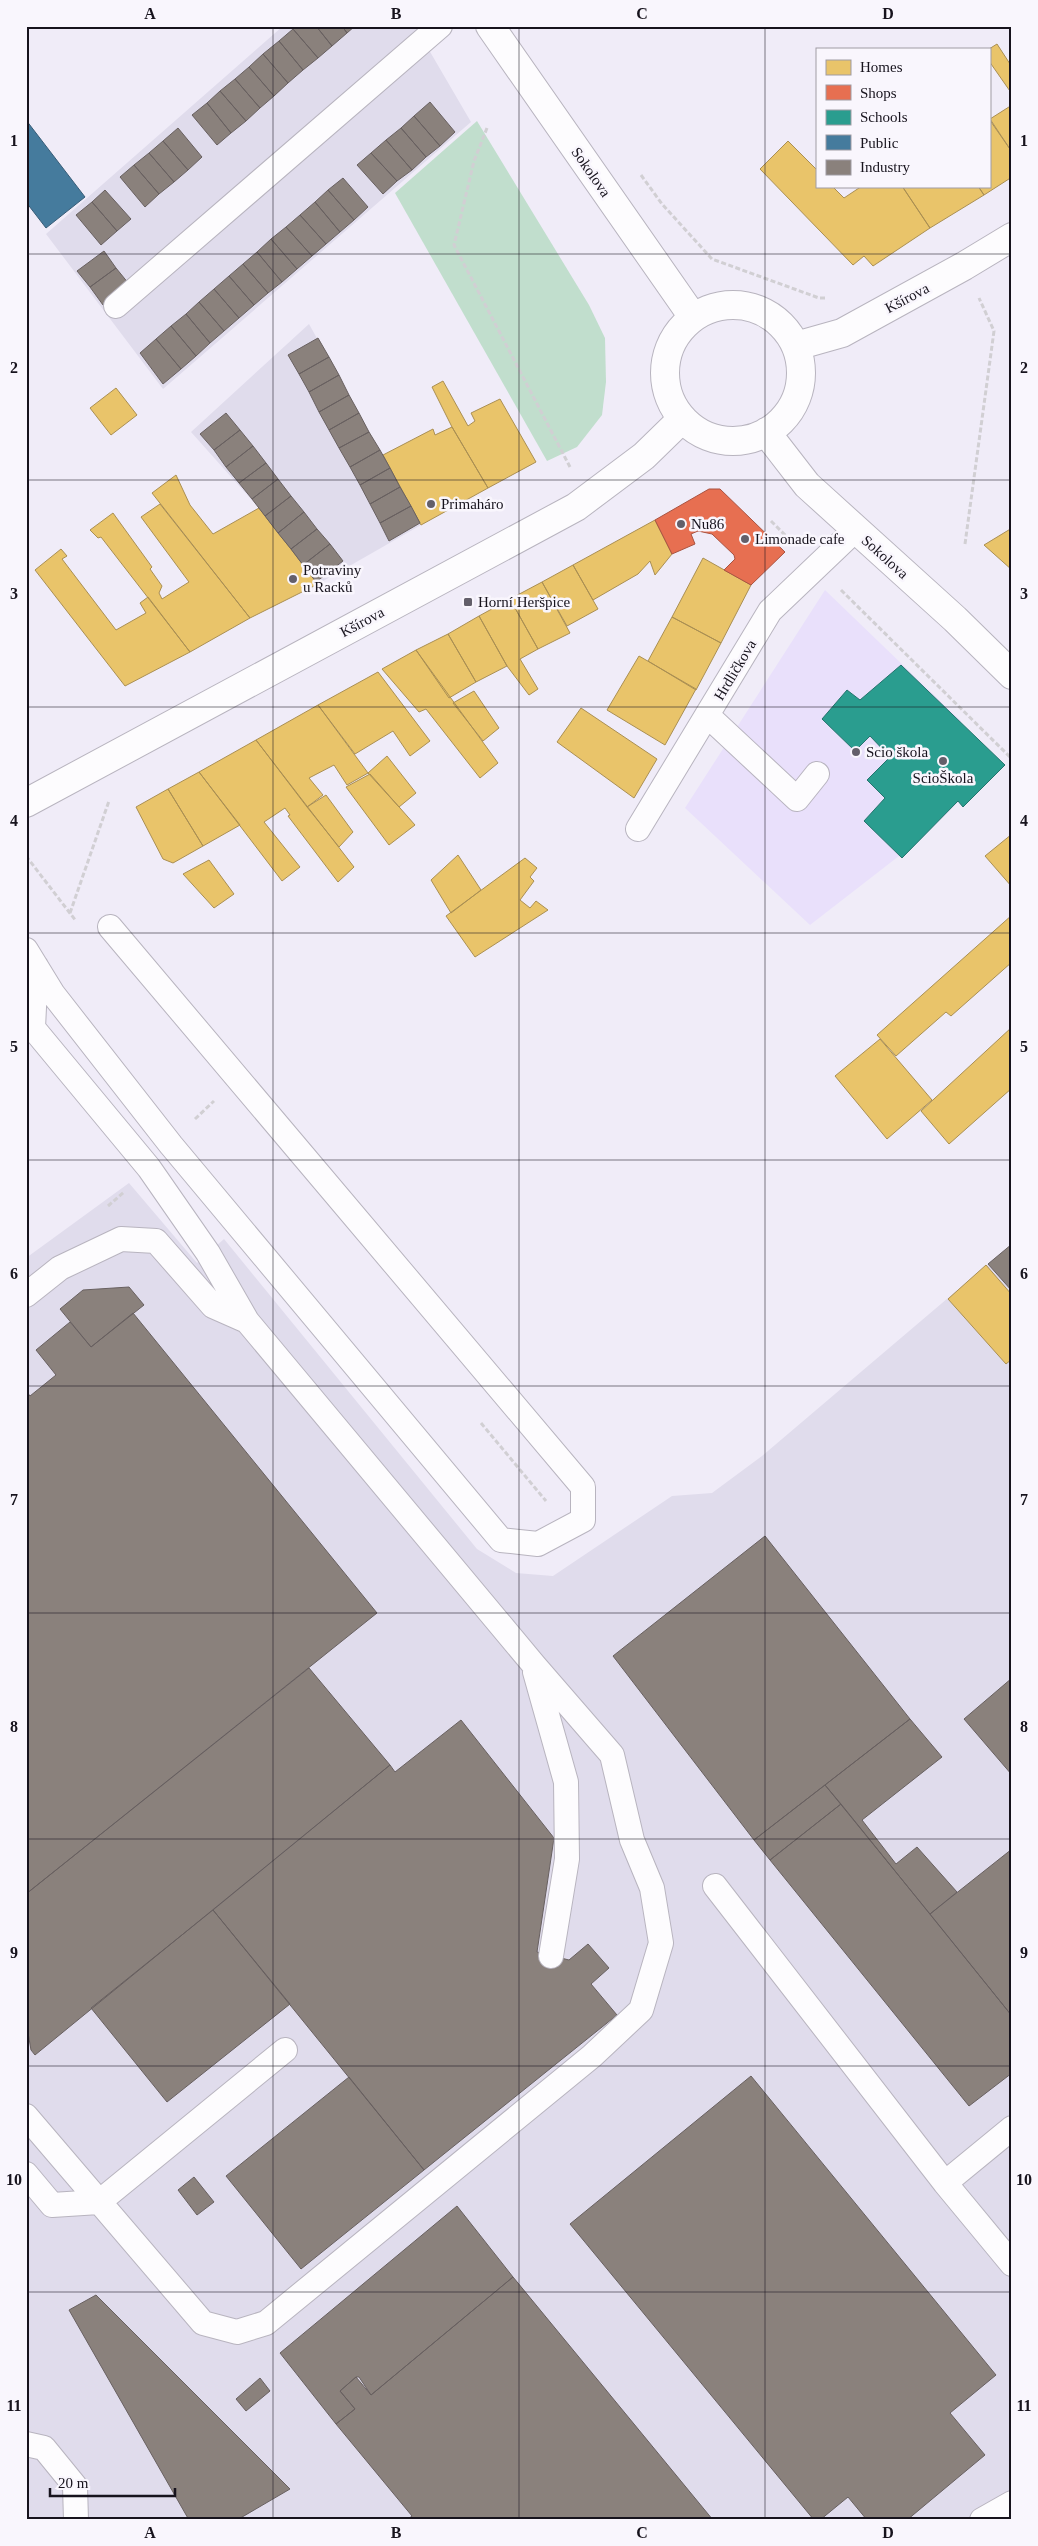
<svg xmlns="http://www.w3.org/2000/svg" width="1038" height="2546" font-family="'Times New Roman',serif">
<style>
.industrial{fill:#e0dcec}
.built{fill:#e9e0fb}
.green{fill:#c1decd}
.homes{fill:#e9c46a;stroke:#aa8f53}
.shops{fill:#e76f51;stroke:#a95341}
.schools{fill:#2a9d8f;stroke:#24746d}
.public{fill:#457b9d;stroke:#375c77}
.industry{fill:#8a817c;stroke:#686060}
.lines{fill:none;stroke-linecap:round;stroke-linejoin:round}
.lane-casing{stroke:#b8b4bf;stroke-width:26}
.street-casing{stroke:#b8b4bf;stroke-width:30}
.secondary-casing{stroke:#b8b4bf;stroke-width:30}
.path{stroke:#d1cfd3;stroke-width:3;stroke-dasharray:5 2.5;stroke-linecap:butt}
.lane{stroke:#fdfcfe;stroke-width:24}
.street{stroke:#fdfcfe;stroke-width:28}
.secondary{stroke:#fdfcfe;stroke-width:28}
.grid{fill:none;stroke:#17131d;stroke-width:1;stroke-opacity:0.55}
.poi-dot{fill:#635f6a;stroke:#f9f6fd;stroke-width:2}
.labels{text-anchor:middle;stroke-width:5;stroke-linejoin:round;paint-order:stroke}
.street-label{font-size:15px;fill:#17131d;stroke:#f9f6fd}
.poi-label{font-size:15px;fill:#17131d;stroke:#f9f6fd;text-anchor:start}
.neatline{fill:none;stroke:#17131d;stroke-width:2}
.grid-label{font-size:16px;text-anchor:middle;font-weight:bold;fill:#17131d}
</style>
<rect width="100%" height="100%" fill="#f0ecf8"/>
<!-- industrial -->
<path class="industrial" d="M283,26H415L471,122L163,389L46,234Z
M309,324L421,525L318,584L259,508L191,432Z
M129,1183L197,1263L224,1239L477,1549L516,1573L553,1576L672,1496L712,1493L762,1456L988,1264L1012,1291V2520H26V1258Z"/>
<!-- built -->
<path class="built" d="M825,590L961,721L963,807L958,802L902,858L899,856L810,925L685,808Z"/>
<!-- green -->
<path class="green" d="M477,121L589,305L605,338L606,382L602,415L577,447L547,461L395,193Z"/>
<!-- homes -->
<path class="homes" d="M997,44L1012,67V94L989,61V49Z
M1012,105V152L990,119Z
M989,119L1012,152V177L984,195L978,186H989Z
M788,141L817,170V186H832L844,198L862,186H902L930,228L873,266L864,256L853,265L760,169Z
M902,186H978L984,195L930,228Z
M443,381L468,426L475,421L471,413L500,399L536,462L488,488L452,427L432,387Z
M116,388L137,415L111,435L90,408Z
M452,427L488,488L421,525L383,455L433,429L435,435Z
M176,475L190,505L213,534L259,508L318,584L250,618L152,493Z
M160,504L250,618L190,652L101,537L98,538L90,530L113,513L152,567L150,569L162,586L159,593L162,599L189,582L141,517Z
M655,520L672,554L655,575L650,561L638,574L593,600L573,565Z
M1012,528V570L984,545Z
M61,549L67,556L62,559L116,630L146,613L140,603L148,597L190,652L125,686L35,570Z
M703,558L751,585L721,643L672,617Z
M573,565L598,609L567,626L542,582Z
M542,582L570,633L538,649L510,599Z
M510,599L538,649L520,659L538,689L529,695L507,666L479,616Z
M479,616L507,666L476,682L448,634Z
M672,617L721,643L696,690L648,661Z
M448,634L476,682L449,698L416,650Z
M416,650L498,763L480,778L426,709L419,712L382,669Z
M639,656L696,689L665,745L607,710Z
M378,672L430,741L410,756L393,731L355,754L318,705Z
M474,691L499,728L483,741L453,703Z
M318,705L368,773L347,785L334,765L309,778L323,795L307,807L256,740Z
M581,708L657,759L634,798L557,742Z
M256,740L354,867L338,882L288,816L290,815L285,808L264,822L300,867L282,881L199,772Z
M387,756L416,793L399,807L368,773Z
M199,772L240,825L203,846L168,789Z
M370,774L415,825L389,845L346,787Z
M168,789L203,846L173,863L163,859L136,807Z
M326,795L353,832L339,847L307,807Z
M1012,834V887L985,856Z
M458,855L481,890L451,913L431,880Z
M525,858L537,868L530,877L534,881L520,900L530,908L536,901L548,910L475,957L446,916Z
M209,860L234,894L214,908L183,874Z
M1012,915V962L951,1016L946,1012L896,1056L877,1035Z
M1012,1027V1088L949,1144L921,1111Z
M880,1039L932,1100L887,1139L835,1076Z
M986,1265L1012,1295V1359L1006,1364L948,1299Z"/>
<!-- shops -->
<path class="shops" d="M709,489H720L785,552L751,585L724,570L735,559L734,555L712,534L698,531L691,534L695,544L672,554L655,520Z"/>
<!-- schools -->
<path class="schools" d="M901,665L1005,765L963,807L958,801L902,858L864,821L885,798L867,780L890,757L870,736L855,751L822,719L847,690L860,700Z"/>
<!-- public -->
<path class="public" d="M26,120L85,197L46,228L26,202Z"/>
<!-- industry -->
<path class="industry" d="M296,26H316L332,46L318,58L293,29Z
M316,26H342L347,33L332,46Z
M342,26H355L347,33Z
M293,29L318,58L303,70L279,41Z
M279,41L303,70L288,83L263,54Z
M263,54L288,83L274,96L249,67Z
M249,67L274,96L260,108L235,79Z
M235,79L260,108L246,121L220,91Z
M220,91L246,121L231,133L207,103Z
M430,102L455,132L440,146L414,116Z
M207,103L231,133L217,145L192,115Z
M414,116L440,146L426,157L401,128Z
M178,128L202,157L188,170L163,141Z
M401,128L426,157L412,170L386,140Z
M386,140L412,170L397,181L371,153Z
M163,141L188,170L174,182L149,153Z
M149,153L174,182L159,194L134,165Z
M371,153L397,181L383,194L357,165Z
M134,165L159,194L145,207L120,177Z
M343,178L368,207L354,220L328,190Z
M105,190L131,219L117,231L92,202Z
M328,190L354,220L340,232L315,202Z
M92,202L117,231L101,245L76,215Z
M315,202L340,232L326,244L300,215Z
M300,215L326,244L312,256L286,227Z
M286,227L312,256L297,269L271,239Z
M271,239L297,269L282,282L257,252Z
M104,251L116,268L90,287L77,271Z
M257,252L282,282L268,293L243,264Z
M243,264L268,293L254,305L229,276Z
M116,268L129,284L103,305L90,287Z
M229,276L254,305L239,318L214,289Z
M214,289L239,318L224,331L199,302Z
M199,302L224,331L210,343L186,314Z
M186,314L210,343L196,356L171,326Z
M171,326L196,356L181,369L156,339Z
M318,338L329,357L299,374L288,355Z
M156,339L181,369L163,384L140,353Z
M329,357L339,375L309,392L299,374Z
M339,375L349,395L319,412L309,392Z
M349,395L359,413L329,430L319,412Z
M226,413L240,430L214,450L200,434Z
M359,413L369,432L339,448L329,430Z
M240,430L253,446L226,467L214,450Z
M369,432L380,450L350,467L339,448Z
M253,446L266,463L239,483L226,467Z
M380,450L390,468L360,485L350,467Z
M266,463L278,479L252,499L239,483Z
M390,468L400,487L370,504L360,485Z
M278,479L291,496L265,516L252,499Z
M400,487L411,506L380,523L370,504Z
M291,496L304,512L278,533L265,516Z
M411,506L420,523L389,541L380,523Z
M304,512L317,529L291,549L278,533Z
M317,529L330,544L303,565L291,549Z
M330,544L343,561L316,582L303,565Z
M1012,1244V1291L988,1264Z
M129,1287L144,1305L91,1347L60,1309L83,1290Z
M133,1313L377,1613L26,1894V1391L30,1396L56,1375L36,1350L70,1322L91,1347Z
M765,1536L910,1719L754,1840L613,1656Z
M309,1668L390,1765L35,2055L31,2050L26,2021V1894Z
M1012,1678V1775L964,1719Z
M910,1719L942,1757L862,1820L896,1864L917,1847L957,1892L930,1914L825,1785Z
M461,1720L554,1838L537,1952L569,1960L588,1944L609,1968L591,1984L617,2015L424,2170L213,1910L390,1765L395,1772Z
M825,1785L841,1804L770,1860L754,1840Z
M841,1804L1012,2016V2073L969,2106L770,1860Z
M1012,1849V2016L930,1914Z
M213,1910L290,2004L167,2102L91,2008Z
M751,2076L996,2375L950,2413L985,2455L907,2520H867L848,2497L820,2520H814L570,2224Z
M349,2077L424,2170L301,2269L226,2176Z
M194,2177L214,2202L197,2215L178,2190Z
M457,2206L513,2277L371,2395L359,2377H356L340,2391L355,2409L336,2424L280,2353Z
M513,2277L713,2520H407L412,2516L336,2424L355,2409L340,2391L356,2377L371,2395Z
M96,2295L290,2489L237,2520H189L69,2310Z
M260,2378L270,2391L246,2411L236,2399Z"/>
<g class="lines">
<!-- lane casing -->
<g class="lane-casing">
<path id="lane" d="M116,306L440,26
M707,715L797,799L817,774
M638,829L770,611L855,530
M26,950L53,994L171,1145L501,1540L538,1544L583,1520V1487L110,927
M26,1295L60,1268L121,1239L156,1241L213,1306L247,1321
M535,1672L566,1782L567,1859L551,1956
M715,1886L945,2183L1012,2264
M26,2116L203,2323L237,2332L266,2323L592,2056L641,2010L661,1943L652,1888L632,1840L612,1755L534,1665L247,1321L208,1253L149,1168L33,1028L36,966
M26,2174L52,2205L99,2202L285,2050
M945,2183L1012,2128
M26,2444L44,2448L75,2486L76,2520
M982,2520L1012,2503"/>
</g>
<!-- street casing -->
<g class="street-casing">
<path id="street" d="M26,803L576,507L644,456L682,419"/>
</g>
<!-- secondary casing -->
<g class="secondary-casing">
<path id="secondary" d="M490,26L693,317
M665 373a68 68 0 1 1 136 0a68 68 0 1 1-136 0Z
M796,346L842,333L964,266L1012,237
M766,432L807,485L955,619L1012,675"/>
</g>
<!-- path -->
<path class="path" d="M487,128L474,161L454,245L570,467
M641,175L662,204L712,259L819,298H826
M771,521L792,542
M965,544L994,331L979,298
M841,590L1012,759
M26,856L76,921
M70,913L109,801
M195,1119L214,1101
M108,1206L124,1192
M481,1423L546,1501"/>
<!-- lane -->
<use href="#lane" class="lane"/>
<!-- street -->
<use href="#street" class="street"/>
<!-- secondary -->
<use href="#secondary" class="secondary"/>
</g>
<!-- grid -->
<path class="grid" d="M273,26V2520M519,26V2520M765,26V2520M26,254H1012M26,480H1012M26,707H1012M26,933H1012M26,1160H1012M26,1386H1012M26,1613H1012M26,1839H1012M26,2066H1012M26,2292H1012"/>
<!-- markers -->
<g class="poi-dot">
<circle cx="431" cy="504" r="5"/>
<circle cx="681" cy="524" r="5"/>
<circle cx="745" cy="539" r="5"/>
<circle cx="293" cy="579" r="5"/>
<rect x="463" y="597" width="10" height="10" rx="2.5"/>
<circle cx="856" cy="752" r="5"/>
<circle cx="943" cy="761" r="5"/>
</g>
<g class="labels">
<!-- street labels -->
<g class="street-label">
<text transform="translate(591 172) rotate(55)" y="5">Sokolova</text>
<text transform="translate(907 298) rotate(-28)" y="5">Kšírova</text>
<text transform="translate(885 557) rotate(42)" y="5">Sokolova</text>
<text transform="translate(362 622) rotate(-28)" y="5">Kšírova</text>
<text transform="translate(735 670) rotate(-59)" y="5">Hrdličkova</text>
</g>
<!-- poi labels -->
<g class="poi-label">
<text x="441" y="509">Primaháro</text>
<text x="691" y="529">Nu86</text>
<text x="755" y="544">Limonade cafe</text>
<text x="303" y="575">Potraviny<tspan x="303" dy="17">u Racků</tspan></text>
<text x="478" y="607">Horní Heršpice</text>
<text x="866" y="757">Scio škola</text>
<text x="943" y="783" text-anchor="middle">ScioŠkola</text>
</g>
</g>
<!-- border -->
<rect width="1038" height="2546" fill="none" stroke="#f9f6fd" stroke-width="55"/>
<!-- legend -->
<rect x="816" y="48" width="175" height="140" fill="#f9f6fd" stroke="#9f9ba3"/>
<rect x="826" y="60" width="25" height="15" fill="#e9c46a" stroke="#9f9ba3"/>
<text x="860" y="72" font-size="15" fill="#17131d">Homes</text>
<rect x="826" y="85" width="25" height="15" fill="#e76f51" stroke="#9f9ba3"/>
<text x="860" y="98" font-size="15" fill="#17131d">Shops</text>
<rect x="826" y="110" width="25" height="15" fill="#2a9d8f" stroke="#9f9ba3"/>
<text x="860" y="122" font-size="15" fill="#17131d">Schools</text>
<rect x="826" y="135" width="25" height="15" fill="#457b9d" stroke="#9f9ba3"/>
<text x="860" y="148" font-size="15" fill="#17131d">Public</text>
<rect x="826" y="160" width="25" height="15" fill="#8a817c" stroke="#9f9ba3"/>
<text x="860" y="172" font-size="15" fill="#17131d">Industry</text>
<!-- scale -->
<path d="M50 2488v8h125v-8" fill="none" stroke="#17131d" stroke-width="2.5"/>
<text x="58" y="2488" font-size="15" fill="#17131d" stroke="#f9f6fd" stroke-width="4" paint-order="stroke">20 m</text>
<rect x="28" y="28" width="982" height="2490" class="neatline"/>
<g class="grid-label">
<text x="150" y="19">A</text>
<text x="396" y="19">B</text>
<text x="642" y="19">C</text>
<text x="888" y="19">D</text>
<text x="14" y="146">1</text>
<text x="1024" y="146">1</text>
<text x="14" y="373">2</text>
<text x="1024" y="373">2</text>
<text x="14" y="599">3</text>
<text x="1024" y="599">3</text>
<text x="14" y="826">4</text>
<text x="1024" y="826">4</text>
<text x="14" y="1052">5</text>
<text x="1024" y="1052">5</text>
<text x="14" y="1279">6</text>
<text x="1024" y="1279">6</text>
<text x="14" y="1505">7</text>
<text x="1024" y="1505">7</text>
<text x="14" y="1732">8</text>
<text x="1024" y="1732">8</text>
<text x="14" y="1958">9</text>
<text x="1024" y="1958">9</text>
<text x="14" y="2185">10</text>
<text x="1024" y="2185">10</text>
<text x="14" y="2411">11</text>
<text x="1024" y="2411">11</text>
<text x="150" y="2538">A</text>
<text x="396" y="2538">B</text>
<text x="642" y="2538">C</text>
<text x="888" y="2538">D</text>
</g>
</svg>
